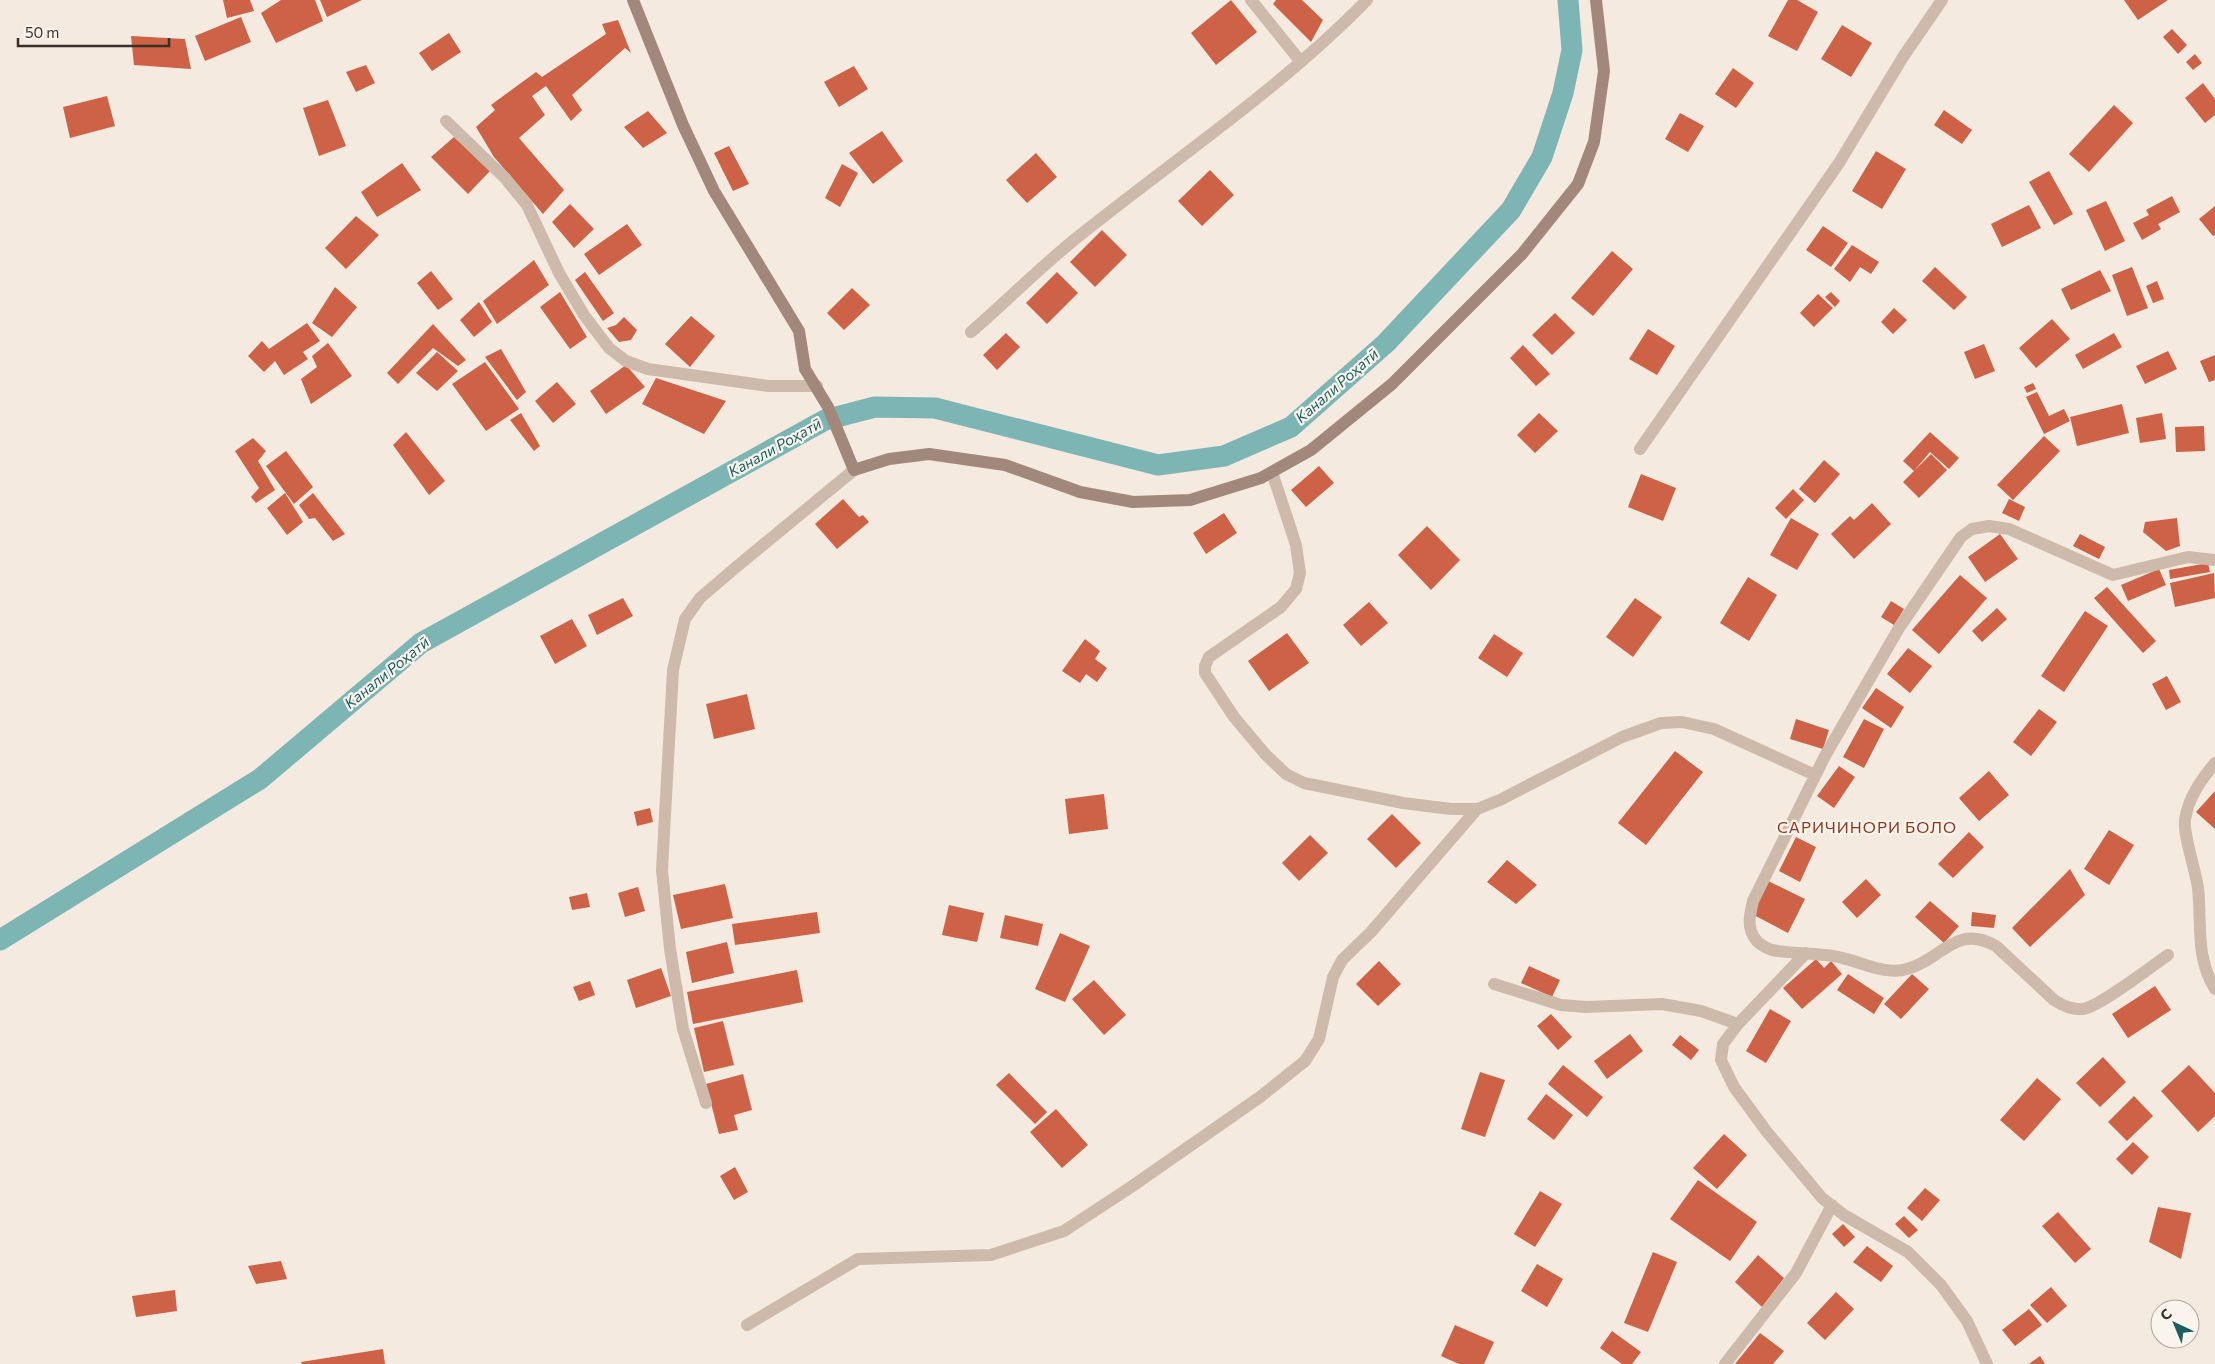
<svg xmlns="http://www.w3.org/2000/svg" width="2215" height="1364" font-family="Commissioner,sans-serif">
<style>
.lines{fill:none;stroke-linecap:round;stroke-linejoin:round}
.canal{stroke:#7db4b4;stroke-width:21}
.building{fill:#cd6246}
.street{stroke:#cebaab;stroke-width:12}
.secondary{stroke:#a2887b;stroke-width:12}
.labels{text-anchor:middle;stroke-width:4.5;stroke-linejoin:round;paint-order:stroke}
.water-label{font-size:15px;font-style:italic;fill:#1c5e60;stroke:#fbf4ed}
.quarter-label{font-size:16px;letter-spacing:1px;fill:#90351e;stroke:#fbf4ed}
</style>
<rect width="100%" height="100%" fill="#f5eae0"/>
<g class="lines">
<!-- canal -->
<path class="canal" d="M0,940L260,779L421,643L825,420L875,407L935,408L1158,465L1224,456L1291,427L1386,343L1511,210L1542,157L1563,93L1572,50L1568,0"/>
</g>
<!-- building -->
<path class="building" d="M223,0H250L254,11L227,18Z
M281,0H315L323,21L276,43L261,13Z
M320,0H362L327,17Z
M1231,0L1257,32L1216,65L1191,33Z
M1276,0H1302L1323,20L1311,42L1273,4Z
M1788,0H1797L1818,12L1797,51L1768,36Z
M2124,0H2168L2138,20Z
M241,17L251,42L205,61L195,36Z
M618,20L631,53L625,48L572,95L582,110L571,121L546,86L532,96L545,115L519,138L564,190L543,214L494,157L476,127L495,110L491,105L536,72L542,77L606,34L602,24Z
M1842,25L1872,43L1851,77L1821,59Z
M2172,29L2187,45L2178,54L2163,37Z
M449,33L461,52L432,71L419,53Z
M131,36L185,39L191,69L134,65Z
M2195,54L2202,63L2193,70L2186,62Z
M366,65L375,83L356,92L346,72Z
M854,66L868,89L839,107L824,82Z
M1733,68L1754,83L1736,108L1715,94Z
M2203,83L2215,99V115L2205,123L2185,98Z
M107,96L115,126L70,138L63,107Z
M328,100L346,146L319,156L303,108Z
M2114,105L2133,123L2089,172L2069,154Z
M1944,110L1972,130L1962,144L1934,125Z
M648,111L667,133L643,148L624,127Z
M1680,113L1704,126L1688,152L1665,139Z
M882,131L903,161L873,184L849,153Z
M454,137L490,171L468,194L431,157Z
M729,146L749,184L733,191L714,153Z
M1876,151L1906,169L1882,209L1852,191Z
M1036,153L1057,177L1027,203L1006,180Z
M402,163L421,190L377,217L361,192Z
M842,164L858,173L840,207L825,198Z
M1210,170L1234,195L1202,226L1178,201Z
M2049,171L2073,214L2054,225L2029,182Z
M2172,196L2180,212L2158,224L2161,229L2142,240L2133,223L2149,215L2146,210Z
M2106,201L2125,241L2105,251L2086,210Z
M570,204L594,229L574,248L552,222Z
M2029,205L2041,228L2002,247L1991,224Z
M2215,206V235L2213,236L2199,219Z
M356,216L379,235L346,269L325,248Z
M627,224L642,245L599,275L584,254Z
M1823,226L1848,243L1831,267L1806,250Z
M1102,230L1127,255L1095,287L1070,262Z
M1852,245L1879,262L1871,274L1860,267L1850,282L1834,269Z
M1612,251L1633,269L1593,316L1571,298Z
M534,260L549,285L497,324L483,301Z
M1935,267L1967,297L1954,310L1922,281Z
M2132,267L2148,308L2127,316L2112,275Z
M2100,270L2111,291L2071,310L2061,289Z
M431,271L453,299L438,310L417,283Z
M585,272L614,313L603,321L575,280Z
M1057,272L1078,293L1047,324L1026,303Z
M2157,281L2164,299L2153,303L2146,286Z
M335,287L357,307L332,337L312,323Z
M852,288L870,305L844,330L827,313Z
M560,292L587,337L570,349L540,307Z
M1831,292L1840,301L1835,307L1825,297Z
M1818,294L1833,308L1814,327L1800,313Z
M479,302L492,322L474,337L460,320Z
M1894,308L1907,320L1893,334L1881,322Z
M1555,313L1575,333L1552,355L1532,335Z
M691,316L715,336L690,367L665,344Z
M624,317L637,330L631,340L619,342L607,328L616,325Z
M2052,319L2070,339L2036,368L2019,348Z
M307,323L320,341L303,352L308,359L284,375L275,361L264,372L248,356L262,341L269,349Z
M433,324L466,360L458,366L433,348L398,384L387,373Z
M1648,329L1675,346L1657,375L1629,359Z
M1006,333L1020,347L997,370L983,355Z
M2114,333L2122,347L2083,369L2075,355Z
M328,343L352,376L311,404L301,379L317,367L312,356Z
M1984,344L1995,371L1975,379L1964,352Z
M1523,345L1550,374L1536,386L1510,358Z
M501,349L526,392L517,400L485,357Z
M2168,351L2177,369L2145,384L2136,366Z
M437,352L458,371L437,391L416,373Z
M2215,355V380L2209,382L2200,361Z
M485,362L519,409L486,431L452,384Z
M626,365L645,387L606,414L590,391Z
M656,378L726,401L704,434L642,404Z
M557,382L576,404L553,423L535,401Z
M2033,383L2036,389L2027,393L2024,387Z
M2037,392L2049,416L2064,409L2070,421L2044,434L2026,397Z
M2122,404L2129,433L2077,446L2070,417Z
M521,413L540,446L534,451L510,420Z
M1539,413L1558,431L1535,453L1517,435Z
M2162,413L2166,439L2140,443L2136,418Z
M2204,426L2205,451L2176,452L2175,427Z
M406,432L445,481L429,495L393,445Z
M1930,432L1959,458L1949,469L1930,452L1914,471L1903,461Z
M2044,436L2060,451L2013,500L1997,485Z
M253,438L266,451L258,461L275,490L256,503L251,497L259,488L235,451Z
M286,451L313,487L294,504L266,466Z
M1931,454L1947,470L1919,498L1903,482Z
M1824,460L1840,474L1815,503L1799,489Z
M1319,466L1334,483L1306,507L1291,490Z
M1641,474L1676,488L1663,521L1628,507Z
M1793,489L1804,500L1786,519L1775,508Z
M285,493L303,522L287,535L267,508Z
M313,493L345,534L333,541L315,518L309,519L299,505Z
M843,499L859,517L863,515L869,522L837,549L815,524Z
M2009,499L2025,507L2019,521L2002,513Z
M1872,503L1891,524L1854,559L1831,534L1850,516L1854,520Z
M1224,513L1237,533L1206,554L1193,533Z
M1791,518L1819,534L1797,570L1770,555Z
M2177,518L2180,546L2166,551L2143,532L2145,522Z
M1427,526L1460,560L1431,590L1398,555Z
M2000,534L2018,559L1985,582L1968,557Z
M2080,534L2105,547L2099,559L2073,546Z
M2208,563L2210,572L2170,579L2169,570Z
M2159,569L2166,585L2128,601L2121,585Z
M2214,573L2215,598L2175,607L2170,583Z
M1960,575L1987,598L1939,654L1912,630Z
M1748,577L1777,595L1749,641L1720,623Z
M2107,587L2156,641L2143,653L2094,598Z
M623,598L633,616L597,635L588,615Z
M1635,598L1662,617L1633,657L1606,637Z
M1891,601L1904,609L1894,625L1881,617Z
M1369,602L1388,623L1361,646L1343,625Z
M1997,608L2007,619L1982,642L1972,631Z
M2085,611L2108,626L2064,692L2041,676Z
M572,619L587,646L555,664L540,636Z
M1287,633L1309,663L1269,691L1248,661Z
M1494,634L1523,653L1507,677L1478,658Z
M1085,639L1100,651L1095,659L1107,668L1097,682L1086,674L1080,683L1062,671Z
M1908,648L1932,666L1910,693L1887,674Z
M2167,676L2181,702L2166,710L2152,684Z
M1876,688L1904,707L1891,728L1862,708Z
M747,694L755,729L714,739L706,704Z
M2039,709L2057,722L2031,756L2013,742Z
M1796,719L1829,730L1823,749L1790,739Z
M1864,719L1884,729L1864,768L1843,757Z
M1675,751L1703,772L1646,845L1618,823Z
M1839,766L1855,777L1834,808L1817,796Z
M1989,771L2009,795L1979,821L1959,798Z
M2215,791V829L2196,812Z
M1104,794L1108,829L1069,834L1065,799Z
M650,808L653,822L637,826L634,812Z
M1392,814L1421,843L1396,868L1367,839Z
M2109,830L2134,845L2109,885L2084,869Z
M1969,832L1984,847L1953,878L1938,864Z
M1310,835L1328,853L1299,881L1282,863Z
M1796,837L1816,847L1800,882L1779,871Z
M1507,860L1537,885L1516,904L1487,882Z
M2070,869L2085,895L2030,947L2012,928Z
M1866,879L1881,895L1857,918L1842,902Z
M1768,881L1805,899L1788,933L1752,914Z
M725,884L733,918L681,929L673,895Z
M638,887L645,911L625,917L618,893Z
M587,893L590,907L572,910L569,897Z
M1930,901L1959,926L1944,943L1915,917Z
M949,905L984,913L977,942L942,935Z
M817,912L820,933L735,945L732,924Z
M1972,912L1996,915L1994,928L1971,926Z
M1005,915L1043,924L1038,946L1000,938Z
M1060,933L1090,946L1065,1002L1035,989Z
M727,942L734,973L692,983L686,952Z
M1816,959L1824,968L1831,961L1842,974L1802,1009L1783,988Z
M1379,961L1401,984L1378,1006L1356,984Z
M1529,966L1560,980L1552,997L1521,983Z
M661,968L671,996L636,1008L627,980Z
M797,970L803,1002L693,1024L687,992Z
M1848,974L1884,998L1874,1014L1837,990Z
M1912,974L1929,989L1901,1019L1884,1004Z
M1094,980L1126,1015L1104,1035L1072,999Z
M590,981L595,995L579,1001L573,987Z
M2155,986L2171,1010L2128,1038L2112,1014Z
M1770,1009L1791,1021L1766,1063L1746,1051Z
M1551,1014L1572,1037L1558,1050L1537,1026Z
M723,1021L734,1065L704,1072L694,1028Z
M1630,1034L1643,1051L1607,1079L1594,1061Z
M1680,1035L1699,1050L1691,1060L1672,1045Z
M2103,1057L2126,1082L2100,1107L2076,1083Z
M1563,1065L1603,1097L1587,1117L1548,1084Z
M2189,1065L2215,1093V1116L2198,1132L2161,1091Z
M1480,1072L1505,1080L1485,1137L1461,1129Z
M1009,1073L1047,1112L1035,1124L996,1085Z
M743,1074L752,1110L734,1115L738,1130L719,1134L706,1084Z
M2037,1078L2061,1099L2024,1141L2000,1120Z
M1546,1094L1573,1115L1554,1140L1527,1119Z
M2134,1096L2153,1116L2127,1141L2108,1122Z
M1056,1109L1088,1145L1062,1168L1030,1132Z
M1724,1134L1747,1155L1717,1189L1693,1168Z
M2133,1142L2149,1157L2132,1175L2116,1159Z
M735,1167L748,1192L734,1200L720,1176Z
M1698,1180L1757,1222L1730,1261L1670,1219Z
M1925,1188L1940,1200L1922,1221L1907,1208Z
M1540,1191L1562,1204L1535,1247L1514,1234Z
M2158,1207L2191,1213L2181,1259L2149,1242Z
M2058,1212L2091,1249L2075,1263L2042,1226Z
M1904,1216L1918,1230L1909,1238L1895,1224Z
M1843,1224L1855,1237L1844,1247L1832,1234Z
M1867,1246L1893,1266L1881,1282L1853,1262Z
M1653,1252L1677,1262L1648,1332L1624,1323Z
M1758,1255L1784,1278L1762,1307L1735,1282Z
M281,1261L287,1279L256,1284L248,1266Z
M1537,1264L1563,1279L1547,1307L1521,1291Z
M2051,1287L2067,1306L2047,1323L2030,1305Z
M175,1290L177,1311L136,1317L132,1296Z
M1836,1292L1854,1309L1825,1340L1807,1323Z
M2029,1309L2042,1325L2015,1346L2002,1330Z
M1455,1325L1494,1342L1484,1364H1459L1441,1356Z
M1612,1331L1641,1352L1632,1364H1622L1600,1348Z
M1760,1333L1784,1351L1773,1364H1735Z
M383,1349L385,1364H302L301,1362Z
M2040,1356L2045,1364H2029Z"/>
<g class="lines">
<!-- street -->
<path class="street" d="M1251,0L1301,62
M446,121L505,178L527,205L559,273L584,315L609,348L626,361L648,369L768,386H817
M971,332C1007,301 1041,266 1079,236C1175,159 1280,89 1367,0
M1640,449L1839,163L1903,57L1942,0
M1272,472L1296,545L1300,573L1296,589L1281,607L1209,657L1205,666V673L1234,717L1266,755L1286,774L1304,783L1403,803L1451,809H1477L1500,800L1622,737L1661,723L1682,722L1714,729L1815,775
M2215,763C2201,780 2188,798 2185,820C2183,835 2196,871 2198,888C2202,925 2195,956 2215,989
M1806,953L1738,1024L1723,1044L1721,1060L1734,1087L1767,1132L1822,1198L1844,1215L1908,1252L1941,1285L1967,1321L1987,1364
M2168,955C2152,966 2099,1007 2083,1009C2072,1010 2063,1006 2054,1000L1996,946C1955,923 1942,960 1907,969C1882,976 1857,959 1833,956C1813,953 1792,954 1772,950C1768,949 1759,944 1756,940C1746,927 1750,915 1753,901L1825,756L1899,628L1961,537L1972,529L1989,526L2009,529L2113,575L2188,557L2215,560
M1494,984L1561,1005L1586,1007L1662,1004L1701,1011L1738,1024
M706,1103L683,1029L670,949L662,870L673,670L685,619L700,598L735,568L854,470
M747,1325L858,1259L991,1255L1064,1231L1131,1187L1260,1097L1305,1061L1319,1039L1333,977L1342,960L1371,932L1477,809
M1725,1364L1796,1273L1832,1205"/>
<!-- secondary -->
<path class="secondary" d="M633,0L683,125L714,191L799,331L805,369L828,407L854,470L889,459L929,454L1005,465L1080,492L1133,502L1190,500L1261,478L1311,450L1392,384L1522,254L1578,184L1594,142L1604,71L1596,0"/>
</g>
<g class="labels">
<!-- water labels -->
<g class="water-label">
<text transform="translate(1337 386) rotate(-41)" y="5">Канали Роҳатӣ</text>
<text transform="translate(775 448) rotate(-29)" y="5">Канали Роҳатӣ</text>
<text transform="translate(387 673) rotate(-39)" y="5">Канали Роҳатӣ</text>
</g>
<!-- quarter labels -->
<g class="quarter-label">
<text x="1867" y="833">САРИЧИНОРИ БОЛО</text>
</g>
</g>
<!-- north arrow -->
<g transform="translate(2175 1324) rotate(316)"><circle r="24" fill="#fbf4ed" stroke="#aea59f"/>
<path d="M0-4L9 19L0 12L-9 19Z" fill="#1c5e60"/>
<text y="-8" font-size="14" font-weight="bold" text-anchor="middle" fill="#3b2f2a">С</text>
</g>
<!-- scale -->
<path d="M18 38v8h151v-8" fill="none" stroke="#3b2f2a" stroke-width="2.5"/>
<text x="25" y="38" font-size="15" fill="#3b2f2a" stroke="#fbf4ed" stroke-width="4" paint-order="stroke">50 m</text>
</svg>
